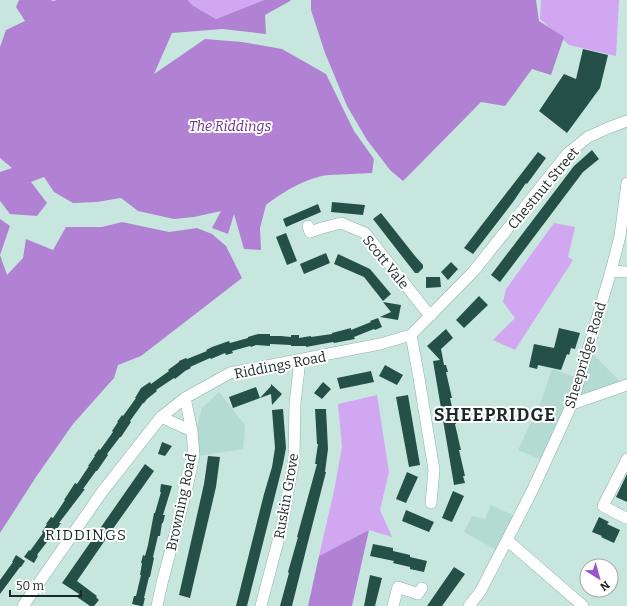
<svg xmlns="http://www.w3.org/2000/svg" width="627" height="606" font-family="Bitter,serif">
<style>
.built{fill:#b3dbd1}
.green{fill:#d1a7f2}
.forest{fill:#b182d4}
.building{fill:#255047}
.lines{fill:none;stroke-linecap:round;stroke-linejoin:round}
.street-casing{stroke:#90afa7;stroke-width:12}
.street{stroke:#fff;stroke-width:11}
.labels{text-anchor:middle;stroke-width:4;stroke-linejoin:round;paint-order:stroke}
.park-label{font-size:14px;font-style:italic;fill:#6a2f8f;stroke:#fff}
.street-label{font-size:14px;fill:#1c2825;stroke:#fff}
.neighbourhood-label{font-size:15px;letter-spacing:1px;fill:#1c2825;stroke:#fff}
.district-label{font-size:18px;font-weight:bold;letter-spacing:1px;fill:#1c2825;stroke:#fff}
</style>
<rect width="100%" height="100%" fill="#c7e7de"/>
<!-- built -->
<path class="built" d="M591,352L620,381L603,389L569,402L542,460L518,450L542,399L552,369L581,379Z
M219,392L245,425L243,449L199,456L197,426L202,408Z
M491,505L515,516L498,551L464,532L472,516L485,519Z"/>
<!-- green -->
<path class="green" d="M188,0H264L216,19L192,5Z
M541,0H619L616,56L569,45L540,19Z
M554,223L575,227L568,257L573,260L515,350L493,340L515,318L503,302L506,289Z
M377,395L389,472L380,510L392,537L369,530L319,556L334,491L342,447L338,404Z"/>
<!-- forest -->
<path class="forest" d="M19,0H51L53,1L57,0H188L192,5L216,19L264,0H291L290,1L265,15L266,34L222,29L172,33L154,74L205,39L242,42L282,49L326,74L354,131L374,159L372,173C358,174 343,174 329,175C307,177 283,192 266,205L260,228L261,250L244,249L234,214L228,234L212,228L221,211L194,217L174,219L138,211L121,198L97,202L73,203L54,192L44,177L31,182L47,203L37,216L10,214L0,201V172L12,168L0,158V47L6,30L25,21L16,7Z
M311,0H536L539,21L564,37L551,75L532,69L505,106L481,102L416,168L403,181L390,170L367,140L347,106L325,53L311,10Z
M0,219L10,226L0,255L7,275L23,258L26,239L53,250L66,227H102L122,222L169,232L197,228L212,234L226,246L242,278L141,356L118,365L114,378L73,424L36,477L0,533Z
M369,530L352,606H308L319,556Z"/>
<!-- building -->
<path class="building" d="M583,49L608,55L600,88L567,133L539,111L564,74L576,79Z
M592,150L599,159L583,172L500,282L491,275L574,166Z
M538,152L546,158L527,184L526,183L513,202L473,254L464,248Z
M332,202L365,205L363,215L331,212Z
M318,204L321,212L286,227L283,219Z
M381,213L415,256L423,265V268L418,273H415L373,219Z
M286,233L297,261L287,265L276,237Z
M326,253L330,263L304,274L300,264Z
M338,254L370,269L391,294L383,301L364,277L334,264Z
M451,262L458,269L448,280L441,272Z
M426,277H440L441,287L426,288Z
M479,296L488,305L464,328L456,320Z
M383,302L401,305L398,320L380,317L391,312Z
M378,318L382,327L375,330L374,329L354,337L355,339L334,343L333,342L306,347V346H291V345L270,344V346L256,345L251,347L250,346L232,351L233,353L226,355L225,353L211,359L210,358L190,367L191,368L185,371L175,379L174,378L156,390L157,391L147,399L144,403H143L130,421L131,422L121,437H120L107,454L108,455L97,471H96L83,489H85L59,523H61L51,538H50L37,555L38,556L34,563L24,557L29,550L30,551L43,533L42,532L47,524H46L51,517L53,518L65,500H64L75,483L77,484L89,466H88L95,456H94L99,449L100,450L113,432L112,431L118,422H117L122,415L123,416L136,398H135L141,388L150,382L151,384L169,371L168,370L179,362V361L186,358L187,359L207,351L206,350L212,347L229,341L230,343L248,338V337L258,334H270V336H281L291,337V335H299V338L311,336V337L332,334V333L351,328V330L371,322L370,321Z
M559,328L580,333L575,349L571,348L569,355L567,354L561,370L538,365L537,369L529,367L534,344L554,348Z
M446,329L453,338L441,349L444,365H446L448,372H446L452,398H450L454,416H455L456,424H455L460,446L461,450H459L465,476H463L465,483L454,485L433,361L440,360L427,346Z
M385,365L403,375L397,385L379,376Z
M371,371L374,382L340,389L337,378Z
M323,382L331,389L322,399L314,393Z
M271,384L282,394L272,405L271,394L260,398L271,386Z
M256,387L260,398L233,408L229,397Z
M408,395L420,465L409,467L396,397Z
M283,409L286,448L283,464L247,606H236L264,494L272,467L275,448L272,410Z
M315,409H326L328,449L325,472H326L307,546L292,606H280L289,573L288,572L298,537H297L317,464H315L318,444H317Z
M162,442L172,446L165,456L158,454Z
M208,456L220,457L216,487L190,598L179,595L204,484Z
M145,464L154,471L110,533L77,581L97,596L96,597L99,600L94,606H90L77,597L79,594L62,583Z
M407,472L418,477L406,503L396,499Z
M627,474V502L616,497Z
M161,484L172,486L163,515H165L163,523H162L160,536H158L153,557L154,558L150,577H149L144,598H145L143,606H141L132,604L134,596H136L141,575H140L142,563H141L143,555L145,556L148,545L154,513H155L161,492H160Z
M453,491L464,496L452,522L442,518Z
M406,510L434,522L429,532L402,521Z
M599,517L609,522L607,524L620,530L614,543L601,537L602,536L592,532Z
M373,544L393,548V551L410,555V557L427,561L424,572L410,569V567L393,563L394,561L370,556Z
M16,555L25,561L21,567H20L0,594V580L13,562H12Z
M454,567L465,574L442,606H427Z
M370,575L382,578L375,606H364Z"/>
<g class="lines">
<!-- street casing -->
<g class="street-casing">
<path id="street" d="M308,226L310,232L322,228L341,223L365,233L430,316
M611,271L627,272
M411,335L419,378L434,470L431,503
M572,404L627,385
M161,417L192,431
M626,518L603,506L627,459
M507,540L583,606
M23,606L102,492L161,417L185,398L230,373L380,344L411,335L473,272L567,154L588,137L608,128L627,121
M157,606L162,583L185,496L194,456L192,431L185,398
M261,606L282,526L294,459L295,403L300,360
M393,606L398,587L418,594L422,588
M469,606L480,592L507,540L533,489L572,404L611,271L620,236L627,183"/>
</g>
<!-- street -->
<use href="#street" class="street"/>
</g>
<g class="labels">
<!-- park labels -->
<g class="park-label">
<text x="230" y="131">The Riddings</text>
</g>
<!-- street labels -->
<g class="street-label">
<text transform="translate(543 188) rotate(-50)" y="5">Chestnut Street</text>
<text transform="translate(386 262) rotate(51)" y="5">Scott Vale</text>
<text transform="translate(585 355) rotate(-73)" y="5">Sheepridge Road</text>
<text transform="translate(280 365) rotate(-11)" y="5">Riddings Road</text>
<text transform="translate(286 496) rotate(-80)" y="5">Ruskin Grove</text>
<text transform="translate(181 502) rotate(-78)" y="5">Browning Road</text>
</g>
<!-- neighbourhood labels -->
<g class="neighbourhood-label">
<text x="86" y="540">RIDDINGS</text>
</g>
<!-- district labels -->
<g class="district-label">
<text x="495" y="421">SHEEPRIDGE</text>
</g>
</g>
<!-- north arrow -->
<g transform="translate(599 578) rotate(143)"><circle r="19" fill="#ffffff" stroke="#a4a9a8"/>
<path d="M0-3L7 15L0 10L-7 15Z" fill="#9954c8"/>
<text y="-6" font-size="11" font-weight="bold" text-anchor="middle" fill="#1c2825">N</text>
</g>
<!-- scale -->
<path d="M10 590v6h71v-6" fill="none" stroke="#1c2825" stroke-width="2"/>
<text x="16" y="590" font-size="12" fill="#1c2825" stroke="#ffffff" stroke-width="3" paint-order="stroke">50 m</text>
</svg>
